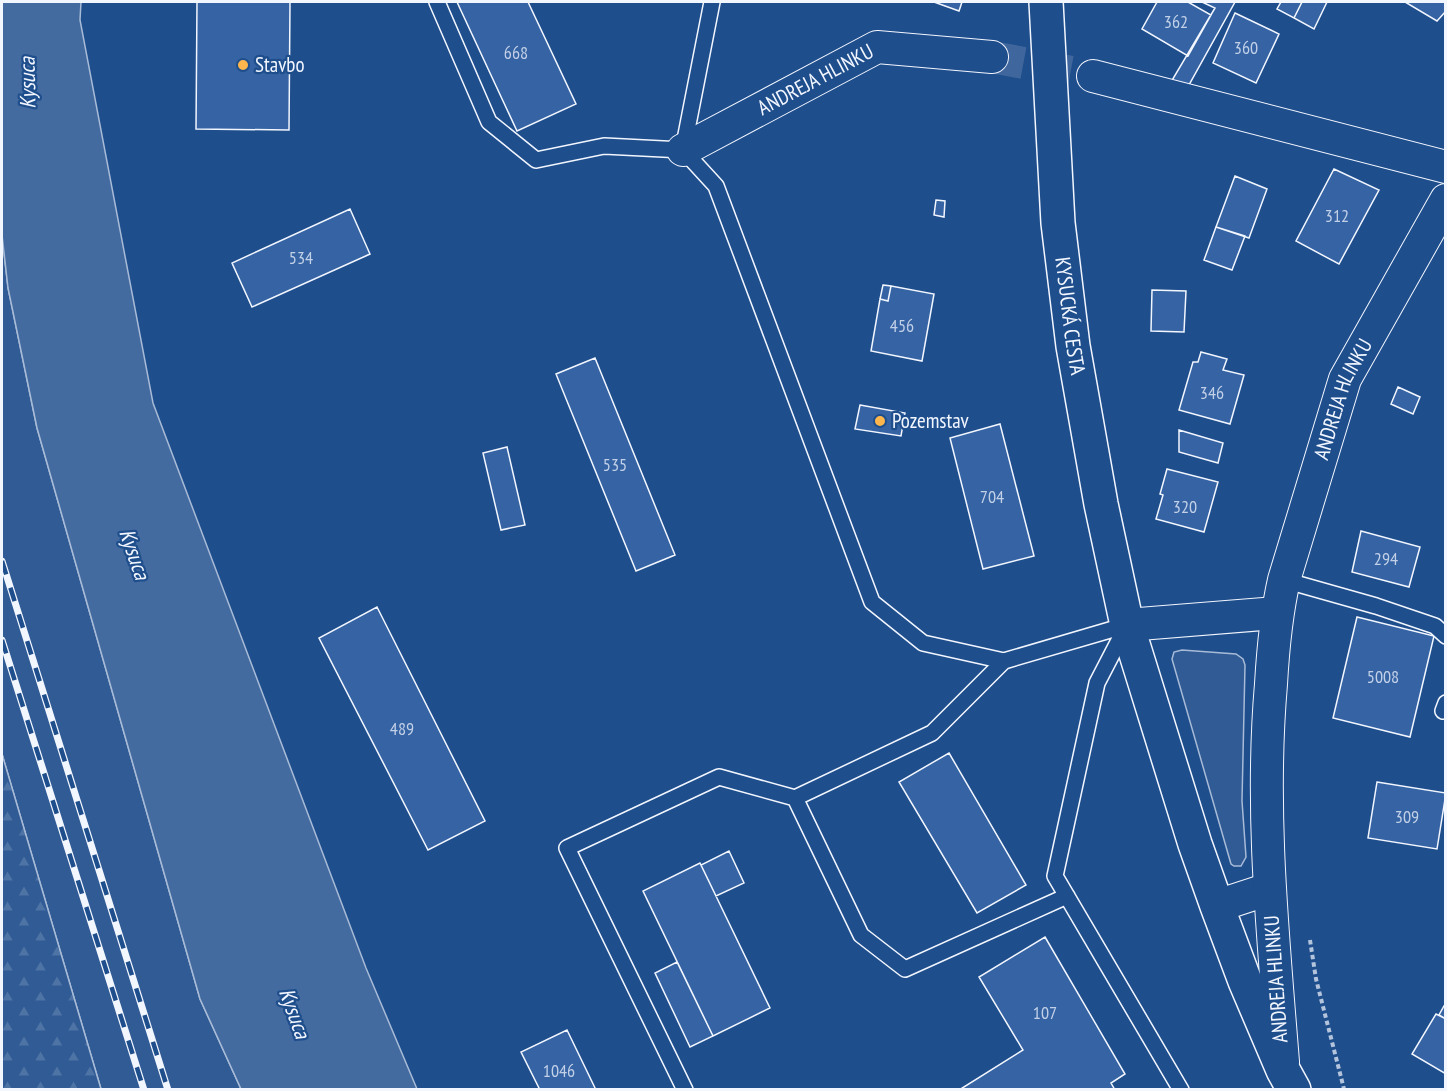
<svg xmlns="http://www.w3.org/2000/svg" width="1447" height="1091" font-family="'PT Sans Narrow',sans-serif">
<style>
.built{fill:#305b95;stroke:#a8bbd7;stroke-width:1.5}
.forest{fill:url(#forest-firs);stroke:#a8bbd7;stroke-width:1.5}
.water{fill:#446ba0;stroke:#a8bbd7;stroke-width:1.5}
.building{fill:#3563a3;stroke:#f2f6ff;stroke-width:1.5}
.lines{fill:none;stroke-linecap:round;stroke-linejoin:round}
.street-tunnel{stroke:#3f679d;stroke-width:32;stroke-dasharray:32 16;stroke-linecap:butt}
.lane-casing{stroke:#f2f6ff;stroke-width:18}
.street-casing{stroke:#f2f6ff;stroke-width:34}
.primary-casing{stroke:#f2f6ff;stroke-width:36}
.path{stroke:#b3c4dc;stroke-width:4;stroke-dasharray:4.5 3;stroke-linecap:butt}
.lane{stroke:#1f4e8c;stroke-width:15}
.street{stroke:#1f4e8c;stroke-width:32}
.primary{stroke:#1f4e8c;stroke-width:33}
.rail-casing{stroke:#f2f6ff;stroke-width:7}
.rail{stroke:#1f4e8c;stroke-width:4.5;stroke-dasharray:14;stroke-linecap:butt}
.poi-dot{fill:#ffb74d;stroke:#1f4e8c;stroke-width:2}
.labels{text-anchor:middle;stroke-width:4.5;stroke-linejoin:round;paint-order:stroke}
.number-label{font-size:18px;fill:#c3d1e8}
.poi-label{font-size:21px;fill:#f2f6ff;stroke:#1f4e8c;text-anchor:start}
.street-label{font-size:21px;fill:#f2f6ff;stroke:#1f4e8c}
.water-label{font-size:22px;font-style:italic;fill:#f2f6ff;stroke:#1f4e8c}
</style>
<defs>
<pattern id="forest-firs" width="22" height="20" patternUnits="userSpaceOnUse" patternTransform="scale(1.5)"><rect width="22" height="20" fill="#305b95"/><path d="M5 1l3.5 6h-7zM16 11l3.5 6h-7z" fill="#4e73a5"/></pattern>
</defs>
<rect width="100%" height="100%" fill="#1f4e8c"/>
<!-- built -->
<path class="built" d="M2,235L8,288L37,428L200,999L241,1089H101L2,754Z
M1182,650L1236,654L1243,659L1245,665L1242,801L1246,857L1241,866H1234L1231,864L1172,659L1174,652Z"/>
<!-- forest -->
<path class="forest" d="M2,754L101,1089H2Z"/>
<!-- water -->
<path class="water" d="M2,2H81L80,20L153,403L366,968L417,1089H241L200,999L37,428L8,288L2,235Z"/>
<!-- building -->
<path class="building" d="M197,2H290L289,130L196,129Z
M457,2H528L576,104L517,131Z
M934,2H962L959,11Z
M1157,2H1188L1211,15L1188,56L1142,29Z
M1202,2H1235L1185,92L1168,87L1215,8Z
M1281,2H1302L1294,18L1277,9Z
M1302,2H1327L1314,29L1294,18Z
M1405,2H1446V11L1437,21Z
M1235,13L1279,34L1256,83L1213,63Z
M1334,169L1379,190L1339,264L1296,241Z
M1235,176L1267,189L1249,238L1216,227Z
M936,200L945,201L944,217L934,215Z
M350,209L370,254L252,307L232,263Z
M1216,227L1245,236L1232,270L1204,260Z
M883,285L891,286L888,301L880,299Z
M891,286L934,294L922,361L871,351L880,299L888,301Z
M1152,290L1186,291L1184,332L1151,331Z
M1201,352L1227,359L1223,370L1244,375L1230,424L1179,410L1193,362H1198Z
M595,358L675,555L636,571L556,374Z
M1398,387L1420,397L1413,414L1391,404Z
M860,405L905,413L901,436L855,429Z
M1000,424L1034,556L983,569L950,438Z
M1179,430L1223,443L1218,463L1179,452Z
M507,447L525,525L501,530L483,453Z
M1167,469L1218,482L1204,532L1156,519L1163,495L1160,494Z
M1361,531L1420,547L1409,587L1352,572Z
M377,607L485,821L428,850L319,638Z
M1357,617L1434,636L1410,737L1333,718Z
M949,753L1026,885L977,913L899,782Z
M1377,782L1446,793L1437,849L1368,838Z
M729,851L744,883L716,896L701,865Z
M700,863L770,1008L713,1036L643,891Z
M1045,937L1125,1074L1111,1083L1115,1090H959L1023,1050L979,977Z
M677,962L713,1036L690,1047L655,973Z
M1444,1006L1446,1007V1019L1439,1015Z
M1436,1014L1446,1019V1074L1412,1054Z
M567,1030L596,1090H540L521,1052Z"/>
<g class="lines">
<!-- street-tunnel -->
<path class="street-tunnel" d="M992,57L1093,76"/>
<!-- lane casing -->
<g class="lane-casing">
<path id="lane" d="M437,2L489,122L536,160L604,146L683,150L716,186L872,602L923,643L1004,661L1127,625
M683,150L712,2
M1284,580L1376,606L1435,626L1446,636
M1125,629L1097,683L1055,876L1181,1090
M1443,711L1446,703
M795,798L861,935L905,969L1067,896
M685,1090L567,848L719,777L795,798L932,733L1004,661"/>
</g>
<!-- street casing -->
<g class="street-casing">
<g id="street">
<path d="M1093,76L1446,167"/>
<path id="s1" d="M683,150L877,47L992,57"/>
<path d="M1127,625L1276,613"/>
<path d="M1217,906L1269,889"/>
<path id="s2" d="M1283,1062C1273,936 1260,810 1271,684C1273,649 1276,615 1284,580L1345,379L1446,200"/>
</g>
</g>
<!-- primary casing -->
<g class="primary-casing">
<g id="primary">
<path id="s3" d="M1046,2L1058,223L1073,346L1101,504L1127,625L1195,844L1217,906L1245,981L1283,1070L1294,1090"/>
</g>
</g>
<!-- path -->
<path class="path" d="M1310,940L1316,979L1344,1089"/>
<!-- lane -->
<use href="#lane" class="lane"/>
<!-- street -->
<use href="#street" class="street"/>
<!-- primary -->
<use href="#primary" class="primary"/>
<!-- rail casing -->
<g class="rail-casing">
<path id="rail" d="M2,561L168,1090
M2,640L144,1090"/>
</g>
<!-- rail -->
<use href="#rail" class="rail"/>
</g>
<!-- markers -->
<g class="poi-dot">
<circle cx="243" cy="65" r="6"/>
<circle cx="880" cy="421" r="6"/>
</g>
<g class="labels">
<!-- number labels -->
<g class="number-label">
<text x="1176" y="28">362</text>
<text x="1246" y="54">360</text>
<text x="516" y="59">668</text>
<text x="1337" y="222">312</text>
<text x="301" y="264">534</text>
<text x="902" y="332">456</text>
<text x="1212" y="399">346</text>
<text x="615" y="471">535</text>
<text x="992" y="503">704</text>
<text x="1185" y="513">320</text>
<text x="1386" y="565">294</text>
<text x="1383" y="683">5008</text>
<text x="402" y="735">489</text>
<text x="1407" y="823">309</text>
<text x="1045" y="1019">107</text>
<text x="559" y="1077">1046</text>
</g>
<!-- poi labels -->
<g class="poi-label">
<text x="255" y="72">Stavbo</text>
<text x="892" y="428">Pozemstav</text>
</g>
<!-- street labels -->
<g class="street-label">
<text dy="7" stroke="none"><textPath href="#s1" startOffset="150">ANDREJA HLINKU</textPath></text>
<text dy="7" stroke="none"><textPath href="#s3" startOffset="315">KYSUCKÁ CESTA</textPath></text>
<text dy="7" stroke="none"><textPath href="#s2" startOffset="674">ANDREJA HLINKU</textPath></text>
<text transform="translate(1276 979) rotate(-94)" y="7">ANDREJA HLINKU</text>
</g>
<!-- water labels -->
<g class="water-label">
<text transform="translate(27 83) rotate(-91)" y="8">Kysuca</text>
<text transform="translate(135 554) rotate(71)" y="8">Kysuca</text>
<text transform="translate(295 1013) rotate(70)" y="8">Kysuca</text>
</g>
</g>
<!-- border -->
<rect width="1447" height="1091" fill="none" stroke="#f2f6ff" stroke-width="6"/>
</svg>
